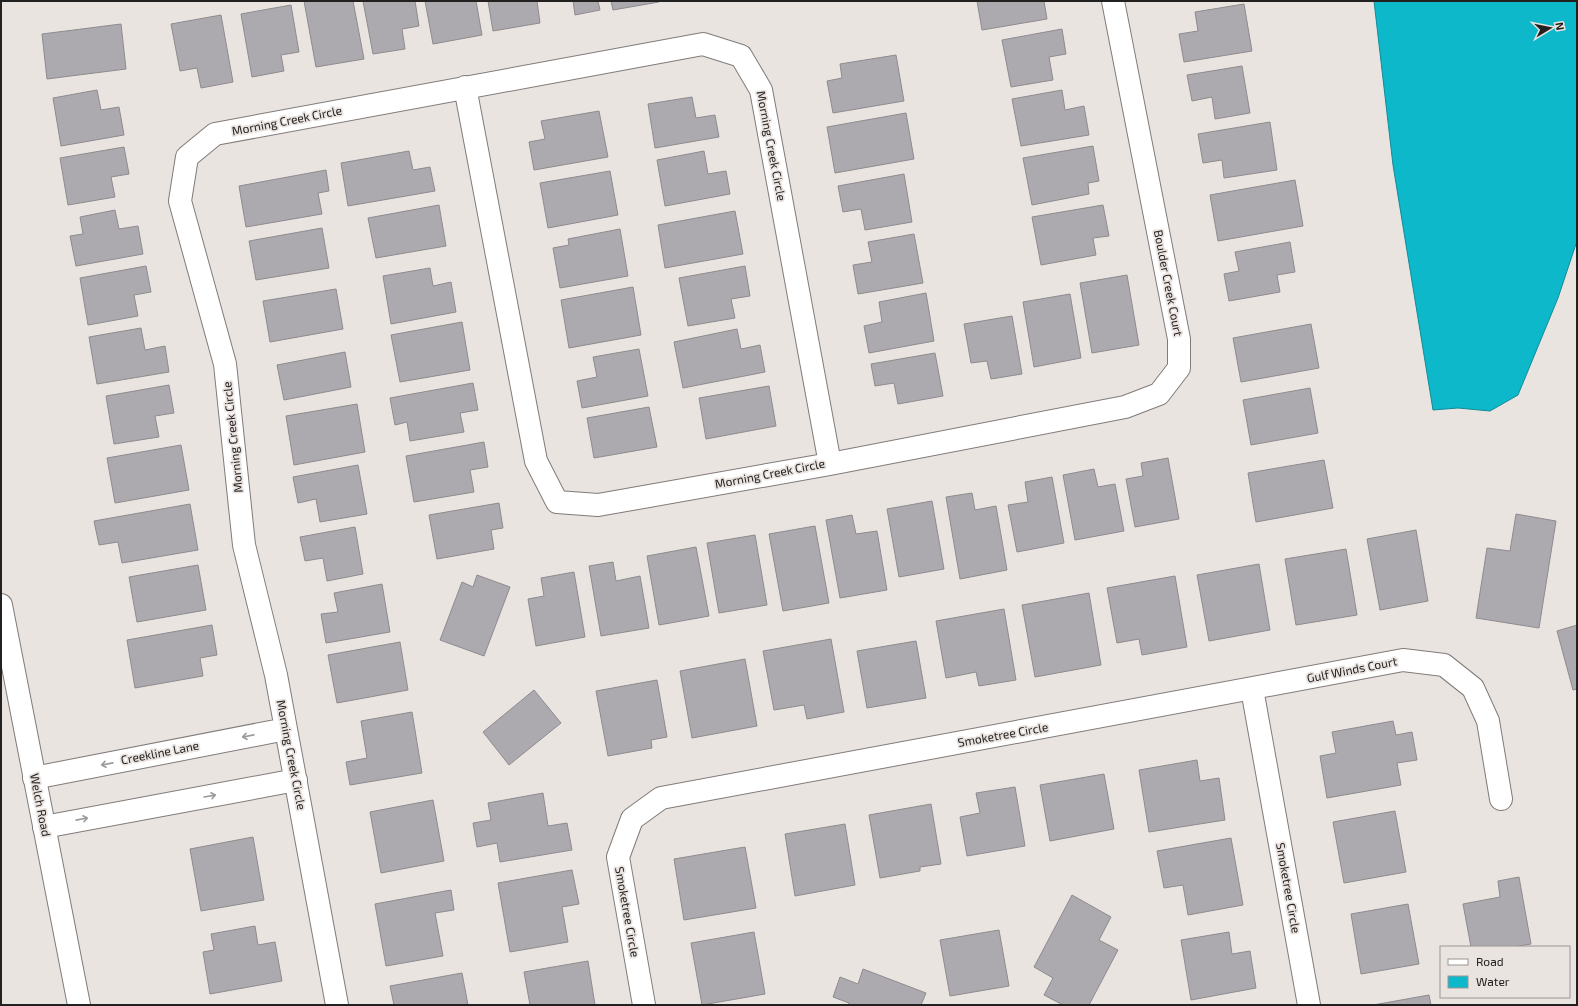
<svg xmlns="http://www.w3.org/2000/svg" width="1578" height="1006" font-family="'Exo 2',sans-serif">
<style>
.water{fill:#0cb8ca;stroke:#138b97}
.building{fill:#adaaaf;stroke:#8e8b8f}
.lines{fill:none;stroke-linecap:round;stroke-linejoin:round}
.street-casing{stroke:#817b79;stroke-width:24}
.secondary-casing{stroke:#817b79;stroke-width:24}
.street{stroke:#fff;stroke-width:22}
.secondary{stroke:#fff;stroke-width:22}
.oneway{stroke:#9c9b9b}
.labels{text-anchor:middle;stroke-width:3.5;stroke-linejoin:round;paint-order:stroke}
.street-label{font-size:12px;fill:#232120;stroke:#eae4e1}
</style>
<rect width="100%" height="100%" fill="#eae4e1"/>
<!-- water -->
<path class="water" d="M1374,1H1577V241L1558,298L1518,395L1490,411L1458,408L1433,410L1393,165Z"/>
<!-- building -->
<path class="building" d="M304,1H353L364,59L316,67Z
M363,1H415L419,26L402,29L405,49L373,54Z
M425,1H476L482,35L433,44Z
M488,1H537L540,23L493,31Z
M573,1H598L600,10L575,15Z
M611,1H659V2L613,10Z
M977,1H1044L1047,19L982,30Z
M1244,4L1252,51L1184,62L1179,34L1198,31L1195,12Z
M291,5L299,52L281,55L284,71L252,77L241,14Z
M221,15L233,82L201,88L197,68L180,71L171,24Z
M121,24L126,69L47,79L42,34Z
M1062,29L1066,54L1049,57L1053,80L1011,87L1002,40Z
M896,55L904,101L833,113L827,81L842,78L840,64Z
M1242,66L1250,113L1215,119L1212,97L1192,101L1187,75Z
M97,90L101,110L119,107L124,135L61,146L53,98Z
M1062,90L1065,110L1084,106L1089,135L1021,146L1012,99Z
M692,97L696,118L715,115L719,137L655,148L648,104Z
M599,111L608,157L534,170L529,142L545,139L541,121Z
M906,113L914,159L835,173L827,127Z
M1270,122L1277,170L1224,178L1222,160L1203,163L1198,134Z
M1093,146L1099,181L1088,183L1089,194L1032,205L1023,158Z
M124,147L129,174L111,177L115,197L68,205L60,158Z
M409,151L413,170L430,167L435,191L348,206L341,163Z
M704,151L708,174L726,171L730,194L665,206L657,160Z
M326,170L329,191L318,193L322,214L246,227L239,186Z
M610,171L618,215L548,228L540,183Z
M904,174L912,222L865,230L861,209L843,212L838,186Z
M1295,180L1303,226L1218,241L1210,195Z
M439,205L446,246L376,258L368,218Z
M1103,205L1109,236L1093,238L1096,255L1041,265L1032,217Z
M115,210L119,229L138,226L143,254L76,266L70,236L83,234L80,217Z
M735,211L743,254L665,268L658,225Z
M322,228L329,268L256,280L249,241Z
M620,229L628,276L560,288L553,248L569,245L568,239Z
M914,234L923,283L858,294L853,265L872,262L868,242Z
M1290,242L1295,272L1277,275L1280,292L1229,301L1224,274L1239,271L1235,252Z
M146,266L151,292L134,295L138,316L88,325L80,278Z
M745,266L750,296L731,299L735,318L688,326L679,278Z
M430,268L433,286L451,282L456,312L391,324L383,276Z
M1127,275L1139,345L1092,353L1080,283Z
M633,287L641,335L569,348L561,300Z
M336,289L343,329L270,342L263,301Z
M926,293L934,341L869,353L864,326L882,322L879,302Z
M1070,294L1081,358L1034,367L1023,302Z
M1012,316L1022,374L991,379L987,361L971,363L964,324Z
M462,322L470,370L400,382L391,335Z
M1311,324L1319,368L1241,382L1233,338Z
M141,328L145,350L165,346L169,372L97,384L89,337Z
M737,329L741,349L760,345L765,372L683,388L674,342Z
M639,349L648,396L582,408L577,381L597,377L593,357Z
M345,352L351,387L284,400L277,365Z
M935,353L943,396L898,404L894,383L875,386L871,364Z
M473,383L478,410L460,413L464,432L410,441L407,422L395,425L390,398Z
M169,385L174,413L155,416L159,437L114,444L106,396Z
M769,386L776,426L706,439L699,398Z
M1310,388L1318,433L1251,445L1243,400Z
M357,404L365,452L294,465L286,416Z
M649,407L657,447L594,458L587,418Z
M484,442L488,467L470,470L474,492L414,502L406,456Z
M181,445L189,490L115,503L107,458Z
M1168,458L1179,519L1135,527L1126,479L1143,476L1141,463Z
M1324,460L1333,508L1256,522L1248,473Z
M358,465L367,514L320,522L316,499L298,503L293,477Z
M1094,469L1098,487L1115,484L1124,531L1075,540L1063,475Z
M1052,477L1064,543L1017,552L1008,505L1028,502L1025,482Z
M972,493L975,510L996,506L1007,570L960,579L946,497Z
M932,501L944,569L899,577L887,509Z
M499,503L503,528L491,530L494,549L437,559L429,515Z
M190,504L198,550L122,563L118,542L99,545L94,521Z
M1516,514L1556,521L1539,628L1476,618L1487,548L1510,551Z
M852,515L856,534L877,531L887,590L840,598L826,520Z
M815,526L829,603L783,611L769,534Z
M355,527L363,574L327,581L323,558L305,561L300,537Z
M1416,530L1428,601L1380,610L1367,539Z
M755,535L767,605L719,613L707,543Z
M696,547L709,616L659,625L647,556Z
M1346,549L1357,615L1296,625L1285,559Z
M613,562L616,581L640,576L649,628L601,636L589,566Z
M1259,564L1270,630L1209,641L1197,575Z
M198,565L206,610L137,622L129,577Z
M574,572L585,637L536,646L528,599L544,596L541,578Z
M477,575L510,587L484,656L440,640L462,582L473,587Z
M1175,576L1187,647L1142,655L1139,639L1117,643L1107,588Z
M382,584L390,632L326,643L321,614L338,612L334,593Z
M1089,593L1101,665L1035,677L1022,605Z
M1004,609L1016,680L979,686L976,672L946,678L936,621Z
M212,625L217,655L200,658L203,676L135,688L127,640Z
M1577,625V689L1573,690L1557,631Z
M831,639L844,712L807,719L804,705L774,710L763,651Z
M916,641L926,698L867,708L857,651Z
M400,642L408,690L337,703L328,655Z
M745,659L757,726L692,738L680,671Z
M657,680L667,737L651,740L652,748L608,756L596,691Z
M534,690L561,723L509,765L483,732Z
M412,712L422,773L350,785L346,762L367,758L361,721Z
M1393,721L1396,735L1412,732L1417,760L1397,763L1401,785L1327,798L1320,756L1336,753L1332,732Z
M1197,760L1200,781L1219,778L1225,820L1149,832L1139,770Z
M1104,774L1114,829L1050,841L1040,785Z
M1015,787L1025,846L967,856L960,817L980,813L976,793Z
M543,793L548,826L567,823L572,850L500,862L497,843L477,847L473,823L491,820L488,803Z
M433,800L444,861L381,873L370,812Z
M931,804L941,864L920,867V871L880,878L869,815Z
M1395,811L1406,872L1344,883L1333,822Z
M845,824L855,885L795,896L785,834Z
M253,837L264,900L201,911L190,849Z
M1231,838L1243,905L1188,915L1183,885L1164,888L1157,851Z
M745,847L756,908L684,920L674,859Z
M572,870L579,904L562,907L568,942L510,952L498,883Z
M1519,877L1531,944L1513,947H1471L1463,904L1500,897L1498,881Z
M451,890L454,910L435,913L443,956L386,966L375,904Z
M1072,895L1111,917L1099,940L1118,950L1089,1005H1063L1044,995L1053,978L1034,967Z
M1408,904L1419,964L1361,974L1351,914Z
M255,926L258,945L275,942L282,981L210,994L203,952L214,950L211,934Z
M999,930L1009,986L950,996L940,940Z
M754,932L765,994L702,1005L691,943Z
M1229,932L1232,954L1250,951L1256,988L1191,1000L1181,940Z
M588,961L595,1005H530L524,972Z
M863,969L926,993L921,1005H848L849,1003L833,997L840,977L858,984Z
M462,973L468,1005H394L390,986Z
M1429,995L1431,1005H1373Z"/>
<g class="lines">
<!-- street casing -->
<g class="street-casing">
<path id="street" d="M465,87L536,461L557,502L598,505L830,464L1125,407L1159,394L1179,368V339L1113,1
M1252,689L1309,1005
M34,778L286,729
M44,827L296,780
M337,1005L276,675L244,545L225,364L180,201L187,157L215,134L703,44L741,56L761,90L830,464
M644,1005L618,857L632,819L661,798L1403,660L1444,665L1473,688L1488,721L1501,799"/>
</g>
<!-- secondary casing -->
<g class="secondary-casing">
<path id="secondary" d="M1,605L79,1005"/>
</g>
<!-- street -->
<use href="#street" class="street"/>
<!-- secondary -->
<use href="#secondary" class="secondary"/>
</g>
<!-- one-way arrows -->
<defs><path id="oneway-shaft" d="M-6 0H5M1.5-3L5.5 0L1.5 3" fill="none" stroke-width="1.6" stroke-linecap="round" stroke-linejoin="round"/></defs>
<g class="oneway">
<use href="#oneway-shaft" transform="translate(248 736) rotate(169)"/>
<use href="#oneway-shaft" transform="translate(107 764) rotate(169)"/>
<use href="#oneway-shaft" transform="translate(210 796) rotate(-10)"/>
<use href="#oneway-shaft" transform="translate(82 819) rotate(-11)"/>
</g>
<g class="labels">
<!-- street labels -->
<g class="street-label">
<text transform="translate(287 121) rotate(-11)" y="4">Morning Creek Circle</text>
<text transform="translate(771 146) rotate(79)" y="4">Morning Creek Circle</text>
<text transform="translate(1168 283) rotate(79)" y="4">Boulder Creek Court</text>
<text transform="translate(233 437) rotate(-96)" y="4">Morning Creek Circle</text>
<text transform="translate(770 474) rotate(-11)" y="4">Morning Creek Circle</text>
<text transform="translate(1352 670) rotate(-11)" y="4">Gulf Winds Court</text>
<text transform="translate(1003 735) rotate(-10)" y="4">Smoketree Circle</text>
<text transform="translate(160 753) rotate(-11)" y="4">Creekline Lane</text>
<text transform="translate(291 755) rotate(79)" y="4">Morning Creek Circle</text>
<text transform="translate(40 805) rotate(79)" y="4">Welch Road</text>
<text transform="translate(1288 888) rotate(80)" y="4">Smoketree Circle</text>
<text transform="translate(627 912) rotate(80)" y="4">Smoketree Circle</text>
</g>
</g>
<!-- border -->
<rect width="1578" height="1006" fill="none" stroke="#232120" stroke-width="4"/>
<!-- legend -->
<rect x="1440" y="946" width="130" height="52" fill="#eae4e1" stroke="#9a9694"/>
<rect x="1448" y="959" width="20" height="6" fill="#ffffff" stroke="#9a9694"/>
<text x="1476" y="966" font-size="12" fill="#232120">Road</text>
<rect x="1448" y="976" width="20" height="12" fill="#0cb8ca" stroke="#9a9694"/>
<text x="1476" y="986" font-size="12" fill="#232120">Water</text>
<!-- north arrow -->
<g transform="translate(1550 28) rotate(80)" stroke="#eae4e1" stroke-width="3" paint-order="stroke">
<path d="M0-3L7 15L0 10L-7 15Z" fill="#232120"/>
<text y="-6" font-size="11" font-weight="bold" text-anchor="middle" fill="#232120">N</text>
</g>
</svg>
